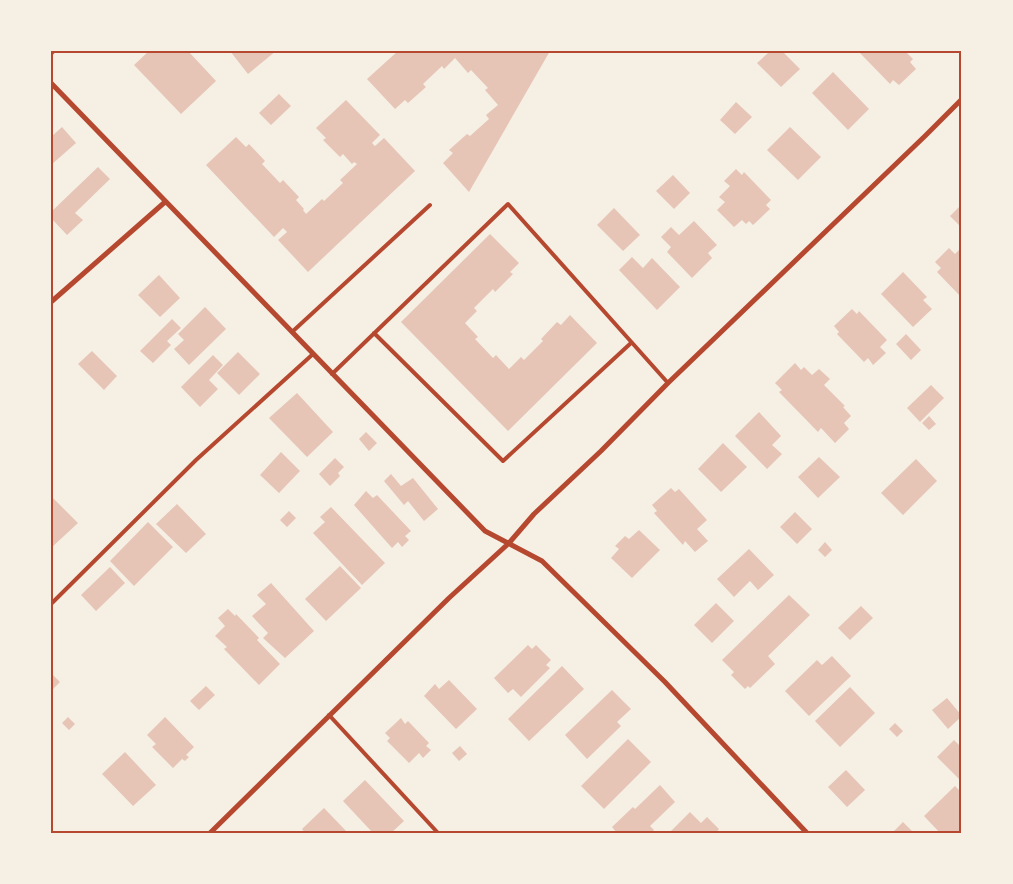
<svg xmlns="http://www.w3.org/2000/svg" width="1013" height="884" font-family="'Source Sans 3',sans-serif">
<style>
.building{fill:#e6c5b7}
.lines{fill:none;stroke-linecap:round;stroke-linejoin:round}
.service{stroke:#b5482f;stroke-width:4}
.minor{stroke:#b5482f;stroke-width:5}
.neatline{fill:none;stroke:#b5482f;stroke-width:2}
</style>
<rect width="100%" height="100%" fill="#f6efe4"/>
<!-- building -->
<path class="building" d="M149,51H188L216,81L181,114L134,65Z
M230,51H276L248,74Z
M398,51H550L469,192L443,163L453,153L449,150L467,134L470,136L489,119L486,115L498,105L485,90L488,88L471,70L468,73L455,58L444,69L442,66L423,84L426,87L408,103L405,100L395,109L367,79Z
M766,51H782L800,69L781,87L757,63L768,53Z
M862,51H905L913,59L910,62L916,69L899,85L893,80L890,84L860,53Z
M833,72L869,109L848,130L812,93Z
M279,94L291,106L271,125L259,113Z
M346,100L380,135L372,143L375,146L384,138L415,171L308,272L278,240L287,232L283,228L274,237L206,165L236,137L246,147L249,144L265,161L262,164L280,183L283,180L299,197L296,200L304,209L303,210L306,214L322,199L324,201L343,183L340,180L357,164L354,162L352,164L343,154L340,157L323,140L326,138L316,128Z
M736,102L752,117L735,134L720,120Z
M62,127L76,143L51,165V137Z
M790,127L821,157L798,180L767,150Z
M98,167L110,179L75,213L83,220L67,235L51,218V212Z
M736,169L742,175L744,172L771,200L766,205L770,209L753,225L749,221L746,224L742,220L734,227L717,210L725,202L719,197L730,186L724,181Z
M673,175L690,193L674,209L656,191Z
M962,204V228L950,216Z
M614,208L640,235L623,251L597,225Z
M694,221L717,245L708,253L712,258L692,278L667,252L671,247L661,237L671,227L679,235Z
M490,234L519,263L510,272L513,274L495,292L493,289L474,308L477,311L465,323L478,337L475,339L493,358L496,355L509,369L521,357L524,360L543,341L541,339L557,322L561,325L570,315L597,343L508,431L401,322Z
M949,248L955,254L959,250L962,252V298L937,272L941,268L935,262Z
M632,257L643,268L652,258L680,287L657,310L619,270Z
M903,272L927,297L923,300L932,309L913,327L881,294Z
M159,275L180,298L160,317L138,295Z
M205,307L226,329L189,365L174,349L184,340L178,334Z
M852,309L857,314L859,311L887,340L880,347L886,353L873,365L868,358L864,362L837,334L839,332L834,326Z
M172,319L181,328L167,341L171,345L153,363L140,351Z
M906,334L921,350L911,360L896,344Z
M92,351L117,376L104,390L78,364Z
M238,352L260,374L239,395L217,373Z
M213,355L223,365L209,380L218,389L200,407L181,387Z
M795,363L801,370L804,367L812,375L819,369L830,379L824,385L845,406L843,407L851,416L844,423L849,429L835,443L821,428L818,432L779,392L782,390L775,383Z
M931,385L944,398L920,422L907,408Z
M297,393L333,432L307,457L269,418Z
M759,412L781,436L772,445L782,454L767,469L735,436Z
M929,416L936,424L929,430L922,423Z
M366,432L377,443L369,451L359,439Z
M723,443L747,467L721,492L698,469Z
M281,452L300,471L279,493L260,475Z
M819,457L840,477L818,498L798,477Z
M335,458L344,467L338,473L340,476L330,486L319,474Z
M916,459L937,481L903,515L881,493Z
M391,474L401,486L413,478L438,509L424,521L408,501L404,505L384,481Z
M671,488L675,492L679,489L707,520L697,529L708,541L695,552L685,541L683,545L654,513L657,511L652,505Z
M366,491L373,498L377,495L411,531L405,536L409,540L402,547L398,542L392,548L354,505Z
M51,496L78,523L51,548Z
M177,504L206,534L186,553L156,524Z
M331,507L385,563L362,585L313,533L325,522L320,517Z
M289,511L296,518L287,527L280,520Z
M795,512L812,529L797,544L780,527Z
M148,522L173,547L134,586L110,561Z
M639,530L660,550L632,578L611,558L619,549L615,546L625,536L629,539Z
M825,542L832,550L825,557L818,550Z
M749,549L774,575L758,590L750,581L734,597L717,579Z
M340,566L361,588L326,621L305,599Z
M110,567L125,583L96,611L81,595Z
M271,583L314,631L285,658L263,638L268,633L252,616L266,604L257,595Z
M789,595L810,615L768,656L775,664L750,688L748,686L745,689L731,675L734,672L722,660Z
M716,603L734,621L712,643L694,625Z
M861,606L873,618L850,640L838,628Z
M228,609L235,616L236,614L259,638L257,640L280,664L259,685L224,649L227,647L215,636L225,626L218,618Z
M528,645L532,649L536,645L551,660L546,665L550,668L521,697L513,689L508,693L494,678Z
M832,656L851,676L809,716L785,691L817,660L822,665Z
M562,666L584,689L529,741L508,719Z
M51,673L60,682L51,691Z
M449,680L477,709L456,729L424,696L435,684L439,689Z
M206,686L215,695L199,710L190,701Z
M850,687L875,713L840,747L815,721Z
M612,690L631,709L617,722L621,726L587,759L565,735Z
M947,698L962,716L948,729L932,710Z
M68,717L75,724L69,730L62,723Z
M165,717L194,747L186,755L189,757L185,761L182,759L173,768L152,747L156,744L147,735Z
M401,718L405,724L408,721L429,743L426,746L431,750L423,758L419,753L409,763L387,741L390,738L385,733Z
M895,723L903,731L897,737L889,729Z
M628,739L651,762L604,809L581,786Z
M954,740L962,748V782L937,757Z
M460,746L467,754L459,761L452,753Z
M125,752L156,785L133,806L102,774Z
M846,770L865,790L847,807L828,787Z
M365,780L404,821L391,833H373L343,801Z
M660,785L675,802L650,826L654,830L651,833H617L612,827L633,807L635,809Z
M955,786L962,793V833L958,831L956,833H940L924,816Z
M324,808L348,833H305L302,829Z
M690,812L701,823L707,817L719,829L716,833H669Z
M903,822L914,833H892Z"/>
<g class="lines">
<!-- service -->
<path class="service" d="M292,332L430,205
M374,333L503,461L631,343
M332,374L508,204L668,383
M51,604L196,460L313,354
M329,715L438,833"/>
<!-- minor -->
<path class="minor" d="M51,53L53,51
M51,83L485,531L542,561L665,682L807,833
M51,302L165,202
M210,833L449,598L509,543L534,514L601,451L668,383L925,136L962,99"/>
</g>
<!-- border -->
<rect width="1013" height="884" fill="none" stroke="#f6efe4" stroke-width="105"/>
<rect x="52" y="52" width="908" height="780" class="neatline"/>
</svg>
